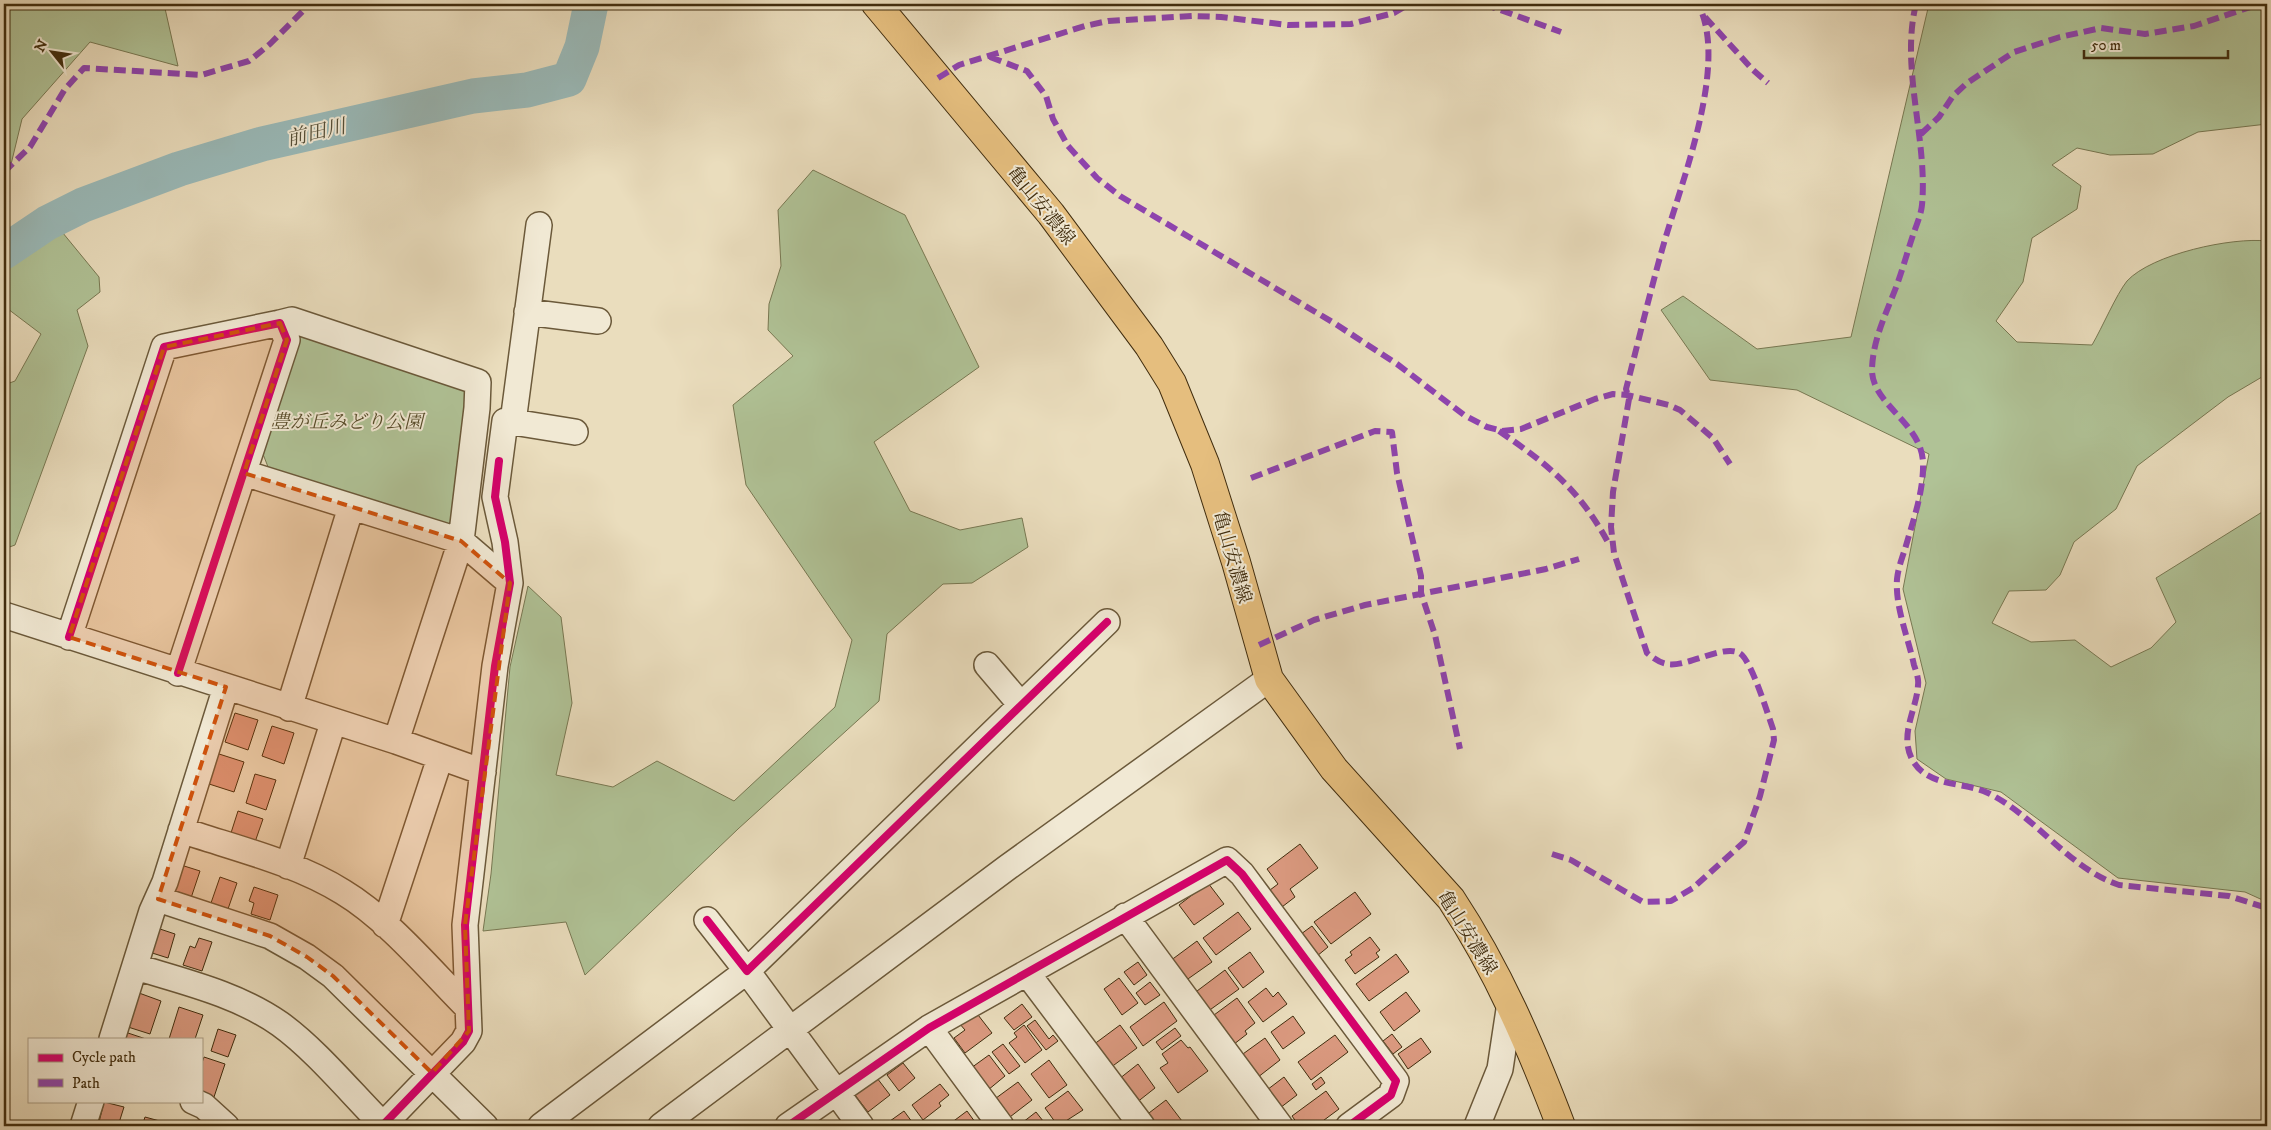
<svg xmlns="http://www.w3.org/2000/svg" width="2271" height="1130" font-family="'IM FELL DW Pica','Noto Serif JP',serif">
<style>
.green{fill:#b0c296;stroke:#787852}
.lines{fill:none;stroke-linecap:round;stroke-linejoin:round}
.river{stroke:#9abab9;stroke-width:35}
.building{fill:#da997f;stroke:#412d0e}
.minor-casing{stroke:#6b593a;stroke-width:28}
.major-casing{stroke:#412d0e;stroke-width:30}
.minor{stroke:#f1e9d4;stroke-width:25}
.major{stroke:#e5be7e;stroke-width:28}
.quiet{stroke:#8e44ad;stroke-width:6;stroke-dasharray:12 6;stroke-linecap:butt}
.cycleway-casing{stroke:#f1e9d4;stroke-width:11}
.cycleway{stroke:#d6006c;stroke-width:8}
.marked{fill:#cf520c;fill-opacity:0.2;stroke:#cf520c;stroke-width:4;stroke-dasharray:10 6;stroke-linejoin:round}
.labels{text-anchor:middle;stroke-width:4;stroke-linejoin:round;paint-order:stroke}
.street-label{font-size:19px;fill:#412d0e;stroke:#f1e9d4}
.park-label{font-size:19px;font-style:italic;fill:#574b29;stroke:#f1e9d4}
.water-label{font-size:20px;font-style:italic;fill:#575039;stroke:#f1e9d4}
</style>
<rect width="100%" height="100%" fill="#eaddbd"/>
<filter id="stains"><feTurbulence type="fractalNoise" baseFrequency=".004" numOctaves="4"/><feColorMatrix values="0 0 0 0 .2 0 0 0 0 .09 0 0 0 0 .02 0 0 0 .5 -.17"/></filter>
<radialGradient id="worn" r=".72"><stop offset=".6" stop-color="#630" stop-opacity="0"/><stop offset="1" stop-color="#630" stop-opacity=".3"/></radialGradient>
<!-- green -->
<path class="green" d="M4,4H164L178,66L90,42L22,119L6,185H4Z
M1929,4H2267V124L2198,132L2153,154L2110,155L2077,148L2052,165L2081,186L2077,209L2032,238L2023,282L1996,321L2017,342L2092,345C2102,328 2116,295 2127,281C2152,254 2232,237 2267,241V374L2228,397L2137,466L2116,509L2074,542L2060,575L2046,590L2009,591L1992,623L2031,642L2075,640L2111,667L2151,648L2176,622L2156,578L2267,509V902L2245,892L2118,878L2001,792L1946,779L1917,759L1915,731L1926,683L1903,589L1929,454L1797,390L1710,380L1661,310L1683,296L1757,349L1851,337Z
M813,170L905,215L979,367L874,442L910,511L960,530L1022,518L1028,547L972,583L943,584L887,634L879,701L738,829L585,975L566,922L483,931L491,874L510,667L528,586L561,617L572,703L556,775L613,787L657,761L734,801L835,707L852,640L746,485L733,405L793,356L768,330L769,304L781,266L778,210Z
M58,227L99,277L100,292L77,310L88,346L15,545L4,549V385L15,381L41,334L8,309L4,299V261Z
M301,329L472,388L457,531L270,472L261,449Z"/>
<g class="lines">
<!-- river -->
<path class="river" d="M4,252L47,223L83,205L179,169L262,144L473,96L527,90L569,79L582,47L591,4"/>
</g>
<!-- building -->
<path class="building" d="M235,713L258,720L248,750L225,742Z
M272,726L294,733L284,764L262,756Z
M216,753L244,762L234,792L206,783Z
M255,774L276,780L266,810L246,803Z
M238,811L263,819L254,845L230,836Z
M1300,844L1318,868L1290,889L1295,897L1278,910L1266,893L1278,884L1267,869Z
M181,865L200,871L191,898L172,891Z
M220,877L237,883L228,909L211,903Z
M1208,883L1224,904L1194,925L1179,905Z
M254,887L278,895L270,920L251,914L254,903L249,901Z
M1355,892L1371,914L1331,944L1314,922Z
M1238,912L1251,929L1216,955L1203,938Z
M1312,926L1328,947L1317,956L1301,934Z
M157,928L175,934L168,958L149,952Z
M1370,937L1380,950L1376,953L1379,957L1355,974L1345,960L1352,955L1350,952Z
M199,938L212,942L202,971L183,965L190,946L195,948Z
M1197,941L1212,962L1185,981L1170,961Z
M1250,952L1264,972L1243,988L1228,968Z
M1396,954L1409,972L1369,1001L1356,984Z
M1138,962L1147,975L1134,985L1124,972Z
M1225,970L1239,989L1207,1012L1193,994Z
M1119,978L1138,1003L1122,1015L1104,989Z
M1150,982L1160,995L1145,1005L1136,993Z
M1266,988L1273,997L1278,992L1287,1004L1263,1022L1248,1002Z
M1406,992L1420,1011L1394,1031L1380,1012Z
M139,993L161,1001L150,1034L128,1027Z
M1237,998L1255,1023L1245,1031L1247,1034L1229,1048L1217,1033L1224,1028L1214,1015Z
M1164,1002L1177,1021L1143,1046L1130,1027Z
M1022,1004L1032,1017L1014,1030L1004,1018Z
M179,1007L203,1015L195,1039H169Z
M975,1011L992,1033L965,1053L954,1038L965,1030L959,1023Z
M1293,1016L1305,1033L1283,1049L1271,1032Z
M1035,1020L1049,1039L1053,1035L1058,1041L1046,1050L1027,1026Z
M1024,1025L1042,1050L1025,1063L1009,1043L1017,1037L1014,1033Z
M1120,1025L1137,1048L1110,1068L1093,1045Z
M1175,1028L1181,1036L1162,1050L1156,1042Z
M218,1029L236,1035L228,1057L211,1051Z
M122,1031L146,1039H120Z
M1392,1034L1402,1047L1393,1054L1383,1041Z
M1335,1035L1348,1052L1311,1080L1298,1062Z
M1265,1038L1280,1060L1253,1081L1236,1059Z
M1421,1038L1431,1052L1408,1069L1398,1054Z
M1181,1040L1188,1048L1190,1047L1208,1071L1178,1093L1160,1068L1168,1063L1162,1054Z
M1003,1044L1020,1066L1009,1074L992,1052Z
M989,1055L1005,1076L988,1090L971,1068Z
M204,1057L225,1064L214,1097L201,1093V1066Z
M1049,1060L1067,1085L1049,1098L1031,1074Z
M903,1063L915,1078L899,1091L887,1075Z
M1138,1064L1155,1088L1136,1103L1119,1079Z
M1284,1077L1297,1095L1276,1111L1263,1093Z
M1321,1077L1325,1083L1316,1090L1312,1084Z
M877,1078L890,1095L868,1112L855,1095Z
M1018,1082L1032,1100L1006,1120L992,1101Z
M940,1084L949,1095L939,1103L941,1106L923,1120L912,1105Z
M1068,1091L1083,1110L1058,1126L1045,1108Z
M1326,1091L1339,1109L1316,1126H1299L1292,1116Z
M1166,1100L1182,1121L1175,1126H1152L1145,1116Z
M104,1102L124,1107L118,1126H98Z
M904,1111L915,1126H883Z
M967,1111L978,1126H953L951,1123Z
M1036,1112L1047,1126H1018Z
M145,1117L167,1123L166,1126H142Z"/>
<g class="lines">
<!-- minor casing -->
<g class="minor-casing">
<path id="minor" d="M527,312L598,321
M280,323L292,320L478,382L477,408L461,541L396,741
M513,422L575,432
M244,473L461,541L510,583
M4,615L396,741L483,772
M69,637L164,347L280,323L287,340L178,673
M987,665L1021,705
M289,708L351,507
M181,830C234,848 295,862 343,892C388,919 431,971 468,1008
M288,866L333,723
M158,899L270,936L307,957L333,976L485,1126
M1125,916L1280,1126
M707,920L747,971L1107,622
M385,925L440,758
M136,967C185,982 237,994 280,1024C316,1050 351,1093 383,1125
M1027,973L1142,1126
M929,1028L1001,1126
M112,1039L152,911L165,882L226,687
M193,1101L204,1106L226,1126
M83,1126L91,1101
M382,1126L463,1042L469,1031L465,925L495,666L510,583L505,542L495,497L505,421L513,422L539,225
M541,1126L747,971L861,1126
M661,1126L1008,867L1269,679
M788,1126L929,1028L1227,860L1242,874L1396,1081L1391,1095L1349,1126
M1477,1126L1500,1069L1510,1003"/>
</g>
<!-- major casing -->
<g class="major-casing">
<path id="major" d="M876,4L1051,214L1149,346L1172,383L1205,464L1236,562L1269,679L1334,769L1451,899C1498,970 1531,1047 1561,1126"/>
</g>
<!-- minor -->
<use href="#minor" class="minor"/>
<!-- major -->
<use href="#major" class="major"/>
<!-- quiet -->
<path class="quiet" d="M1484,4L1561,32
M1916,4C1900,68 1928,140 1922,205C1921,215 1916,226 1913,235C1907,253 1902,272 1895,290C1885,316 1873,340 1872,369C1871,404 1921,422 1923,462C1924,491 1913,521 1905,549C1902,558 1898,569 1897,579C1895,607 1908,637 1914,665C1916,671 1919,679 1918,685C1917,708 1900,733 1911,757C1925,788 1963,781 1988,793C2037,817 2068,868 2119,885L2229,896L2267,908
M1705,17L1753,70L1768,83
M990,57L1027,71L1046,96L1053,119L1068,146L1097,178L1120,196L1334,323L1397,364L1464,415L1487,427L1502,431L1521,429L1595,399L1613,394L1627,395L1669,405L1680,410L1713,438L1730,464
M938,78L959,65L1085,26L1108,21L1192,16L1221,17L1288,25L1351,24L1394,13L1409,4
M1921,134L1939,117L1953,96L1967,83L2014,52L2060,37L2101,28L2145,34L2194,26L2259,4
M4,172L30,147L65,89L84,68L201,75L249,61L270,44L310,4
M1499,431C1549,465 1581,491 1610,546
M1251,478L1375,431L1392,432L1397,473L1421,576V593L1435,635L1460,749
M1259,645L1314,620L1365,605L1546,569L1579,559
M1552,854L1571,860L1643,902L1671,901L1693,888L1744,842L1760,796L1774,740L1773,729C1767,712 1753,666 1742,655C1728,641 1687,668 1667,664C1660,663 1653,658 1647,653L1614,553L1611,527L1613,492L1629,399L1626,389C1638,343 1649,296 1662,250C1680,185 1730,64 1698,4"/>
<!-- cycleway casing -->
<g class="cycleway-casing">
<path id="cycleway" d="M69,637L164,347L280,323L287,340L178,673
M707,920L747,971L1107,622
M382,1126L463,1042L469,1031L465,925L495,666L510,583L505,542L495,497L499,461
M788,1126L929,1028L1227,860L1242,874L1396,1081L1391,1095L1349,1126"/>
</g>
<!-- cycleway -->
<use href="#cycleway" class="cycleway"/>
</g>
<!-- marked area -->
<path class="marked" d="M280,323L287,340L244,473L461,541L510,583L465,925L469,1031L432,1073L333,976L307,957L270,936L158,899L226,687L69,637L164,347Z"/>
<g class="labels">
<!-- street labels -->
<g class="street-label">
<text transform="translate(1042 205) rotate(51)" y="7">亀山安濃線</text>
<text transform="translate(1233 557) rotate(74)" y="7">亀山安濃線</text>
<text transform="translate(1468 932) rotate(58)" y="7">亀山安濃線</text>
</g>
<!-- park labels -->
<g class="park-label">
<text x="347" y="428">豊が丘みどり公園</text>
</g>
<!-- water labels -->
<g class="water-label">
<text transform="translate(316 132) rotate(-13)" y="7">前田川</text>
</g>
</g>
<!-- margin -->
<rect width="2271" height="1130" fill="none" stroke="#eaddbd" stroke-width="20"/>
<rect x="5" y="5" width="2261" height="1120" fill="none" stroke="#412d0e" stroke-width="2.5"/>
<rect x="10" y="10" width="2251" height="1110" fill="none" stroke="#412d0e"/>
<!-- legend -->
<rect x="28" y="1038" width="175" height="65" fill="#f1e9d4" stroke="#ab9e85"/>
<rect x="38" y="1054" width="25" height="8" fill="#d6006c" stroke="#ab9e85"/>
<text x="72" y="1062" font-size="15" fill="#412d0e">Cycle path</text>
<rect x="38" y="1079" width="25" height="8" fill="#8e44ad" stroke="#ab9e85"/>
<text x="72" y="1088" font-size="15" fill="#412d0e">Path</text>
<!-- north arrow -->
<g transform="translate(52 52) rotate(300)" stroke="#f1e9d4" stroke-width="4" paint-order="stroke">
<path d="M0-4L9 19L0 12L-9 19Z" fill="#412d0e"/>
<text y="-8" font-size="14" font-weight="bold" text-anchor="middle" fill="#412d0e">N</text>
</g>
<!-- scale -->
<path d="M2084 50v8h144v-8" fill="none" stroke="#412d0e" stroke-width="2.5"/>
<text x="2091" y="50" font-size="15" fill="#412d0e" stroke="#f1e9d4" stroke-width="4" paint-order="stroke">50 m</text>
<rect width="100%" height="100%" filter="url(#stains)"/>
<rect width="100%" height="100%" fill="url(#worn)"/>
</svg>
